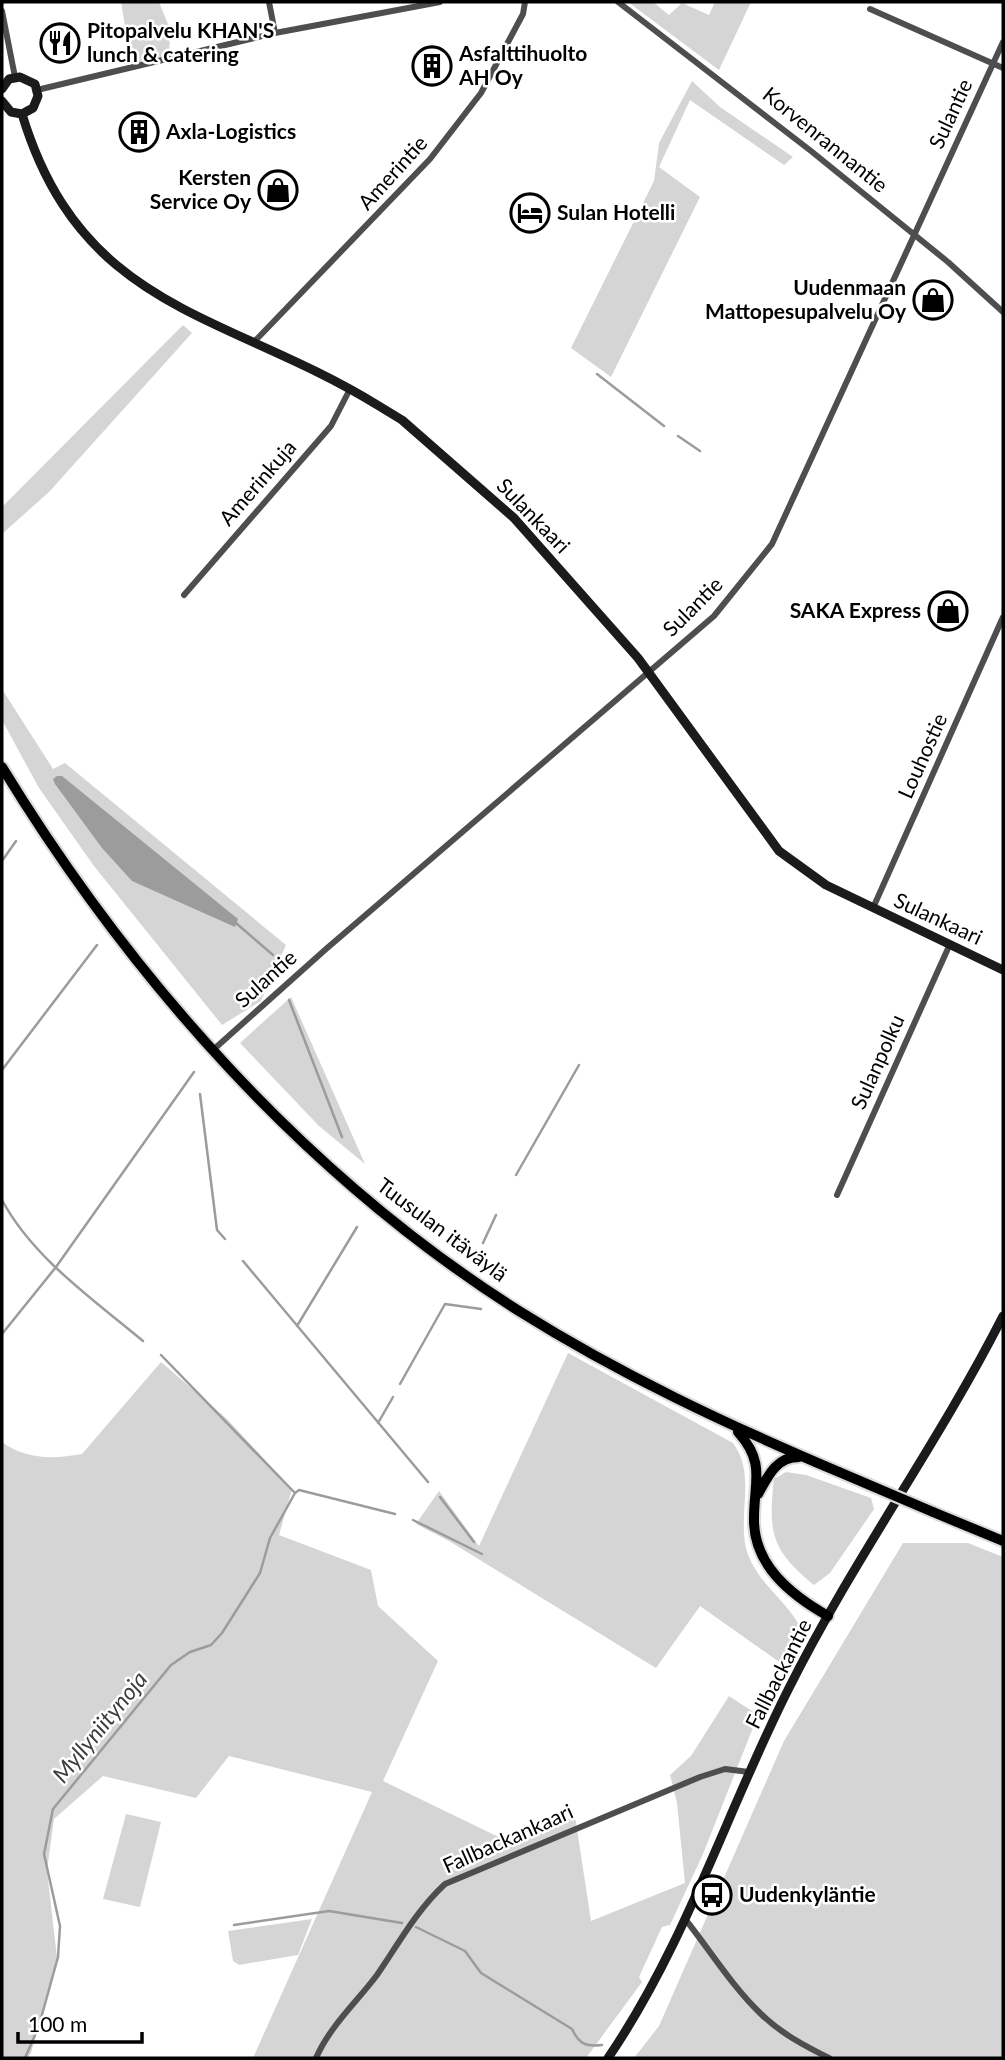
<svg xmlns="http://www.w3.org/2000/svg" width="1005" height="2060" font-family="Lato,sans-serif">
<style>
.green{fill:#d5d5d5}
.water{fill:#9c9c9c}
.lines{fill:none;stroke-linecap:round;stroke-linejoin:round}
.stream{stroke:#9c9c9c;stroke-width:2.5}
.primary-casing{stroke:#dbdbdb;stroke-width:14}
.street{stroke:#4e4e4e;stroke-width:6}
.secondary{stroke:#1b1b1b;stroke-width:9}
.primary{stroke:#000;stroke-width:10}
.primary-bridge-casing{stroke:#dbdbdb;stroke-width:14;stroke-linecap:butt}
.primary-bridge{stroke:#000;stroke-width:10}
.labels{text-anchor:middle;stroke-width:5;stroke-linejoin:round;paint-order:stroke}
.poi-label{font-size:21px;font-weight:bold;fill:#000;stroke:#fff;text-anchor:start}
.street-label{font-size:21px;fill:#000;stroke:#fff}
.water-label{font-size:23px;font-style:italic;fill:#3d3d3d;stroke:#fff}
</style>
<rect width="100%" height="100%" fill="#fff"/>
<!-- green -->
<path class="green" d="M121,2H159L170,29L169,59L132,68Z
M628,2H653L669,15L682,3L709,15L715,2H751L719,70Z
M692,81L720,107L793,157L784,165L690,100L659,167L700,197L611,377L571,348L654,181L659,143Z
M183,325L192,333L49,492L2,534V507Z
M2,689L53,769L65,763L286,945L261,1001L222,1025L94,866L39,788L2,720Z
M291,997L365,1164L319,1126L240,1043Z
M568,1353L733,1443C756,1474 738,1513 746,1548C754,1579 782,1597 798,1623L782,1664L700,1606L656,1668L449,1541L416,1524L439,1491L479,1546Z
M161,1362L227,1419L292,1489L279,1535L371,1570L378,1606L438,1661L383,1781L511,1843L575,1816L591,1921L685,1883L677,1803L670,1775L691,1756L729,1696L758,1715L703,1854L670,1925L662,1927L639,1977L642,1982L586,2058H253L372,1792L229,1756L196,1798L103,1776L54,1819L47,1870L57,1958L31,2053L27,2058H2V1442C27,1460 53,1459 82,1454Z
M786,1472L806,1475L871,1498L874,1509L830,1573L814,1585C771,1550 768,1532 774,1479Z
M903,1543H968L1003,1557V2058H634L659,2026L784,1741Z
M126,1814L161,1822L140,1907L103,1899Z
M312,1919L298,1955L239,1965L233,1961L228,1931Z"/>
<!-- water -->
<path class="water" d="M57,776H62L238,919L235,927L132,881L102,848L55,784L53,779Z"/>
<g class="lines">
<!-- stream -->
<path class="stream" d="M597,374L664,426
M678,436L700,451
M2,861L16,841
M236,923L273,955
M289,1000L342,1137
M2,1070L97,945
M200,1094L217,1230L225,1239
M516,1175L579,1065
M2,1200C33,1258 94,1300 143,1341
M483,1243L496,1215
M243,1261L428,1482
M297,1326L357,1227
M2,1334L56,1267L194,1072
M161,1355L295,1493
M400,1384L445,1304L481,1309
M378,1423L393,1397
M295,1493L299,1490L395,1514
M440,1497L474,1542
M413,1520L482,1554
M234,1925L329,1911L402,1923
M416,1927L465,1951L481,1973L572,2029C579,2044 586,2047 602,2045
M40,2022L58,1957L60,1926L44,1854L53,1809L171,1665L190,1652L211,1645L222,1633L260,1573L270,1538L295,1493
M25,2058L39,2026"/>
<!-- primary casing -->
<g class="primary-casing">
<path id="primary" d="M2,767C132,980 307,1177 519,1311C621,1375 728,1425 839,1472
M738,1432C766,1463 754,1482 754,1518C753,1565 791,1595 828,1616
M758,1494C768,1476 776,1457 799,1457
M933,1512L1003,1541"/>
</g>
<!-- street -->
<path class="street" d="M269,2L275,33
M618,2L811,151L948,262L1003,312
M870,9L1003,68
M2,11L15,77
M37,90L275,33L440,2
M253,343L430,159L481,93L523,14L525,2
M184,595L331,426L350,389
M873,908L1003,617
M213,1050L326,949L714,616L772,544L1003,42
M837,1195L950,944
M685,1919C710,1950 731,1985 760,2013C780,2033 805,2046 829,2058
M316,2058C330,2026 356,2003 377,1975C399,1943 416,1911 445,1884L700,1777L725,1769L749,1772"/>
<!-- secondary -->
<path class="secondary" d="M2,89L9,79L20,77L35,84L38,96L33,108L22,114L11,112L2,101
M22,114C82,313 227,312 379,406L402,420L514,518L638,658L779,851L826,885L1003,970
M608,2058C686,1944 727,1810 789,1688C853,1560 938,1444 1003,1316"/>
<!-- primary -->
<use href="#primary" class="primary"/>
<!-- primary-bridge casing -->
<g class="primary-bridge-casing">
<path id="primary-bridge" d="M839,1472L933,1512"/>
</g>
<!-- primary-bridge -->
<use href="#primary-bridge" class="primary-bridge"/>
</g>
<!-- icons -->
<defs>
<g id="restaurant-ring" transform="scale(2.0125)"><circle r="9.5" fill="#fff" stroke="#000" stroke-width="1.5"/><path d="M-5-6h1v4h1v-4h1v4h1v-4h1v5L-1.5 .5V6h-2V.5L-5-1ZM5-6V6H3V1.5H1.5Q1.5-4 5-6Z" fill="#000"/></g>
<g id="building-ring" transform="scale(2.0125)"><circle r="9.5" fill="#fff" stroke="#000" stroke-width="1.5"/><path d="M-4-6H4V6H1V3H-1V6H-4ZM-2.5-4.3h1.7v1.8h-1.7ZM.8-4.3h1.7v1.8H.8ZM-2.5-1h1.7V.8h-1.7ZM.8-1h1.7V.8H.8Z" fill="#000"/></g>
<g id="shop-ring" transform="scale(2.0125)"><circle r="9.5" fill="#fff" stroke="#000" stroke-width="1.5"/><path d="M-5-2.5h2.3a2.7 3.5 0 0 1 5.4 0H5L5.5 6h-11ZM-1.5-2.5h3a1.5 2.3 0 0 0-3 0Z" fill="#000"/></g>
<g id="hotel-ring" transform="scale(2.0125)"><circle r="9.5" fill="#fff" stroke="#000" stroke-width="1.5"/><path d="M-6-4.5h1.5V1H6V5H4.5V3h-9V5H-6ZM-4 0a1.8 1.8 0 1 1 3.6 0ZM.5 0V-2.5h3Q6-2.5 6 0Z" fill="#000"/></g>
<g id="bus-ring" transform="scale(2.0125)"><circle r="9.5" fill="#fff" stroke="#000" stroke-width="1.5"/><path d="M-5-6H5V4H4V6H2V4H-2V6H-4V4H-5ZM-3.5-4V0h7V-4ZM-3.5 1.2v1.5H-2V1.2ZM2 1.2v1.5H3.5V1.2Z" fill="#000"/></g>
</defs>
<g fill-rule="evenodd">
<use href="#restaurant-ring" x="60" y="43"/>
<use href="#building-ring" x="432" y="66"/>
<use href="#building-ring" x="139" y="132"/>
<use href="#shop-ring" x="278" y="190"/>
<use href="#hotel-ring" x="530" y="213"/>
<use href="#shop-ring" x="933" y="300"/>
<use href="#shop-ring" x="948" y="611"/>
<use href="#bus-ring" x="712" y="1895"/>
</g>
<g class="labels">
<!-- poi labels -->
<g class="poi-label">
<text x="87" y="38">Pitopalvelu KHAN'S<tspan x="87" dy="24">lunch &amp; catering</tspan></text>
<text x="459" y="61">Asfalttihuolto<tspan x="459" dy="24">AH Oy</tspan></text>
<text x="166" y="139">Axla-Logistics</text>
<text x="251" y="185" text-anchor="end">Kersten<tspan x="251" dy="24">Service Oy</tspan></text>
<text x="557" y="220">Sulan Hotelli</text>
<text x="906" y="295" text-anchor="end">Uudenmaan<tspan x="906" dy="24">Mattopesupalvelu Oy</tspan></text>
<text x="921" y="618" text-anchor="end">SAKA Express</text>
<text x="739" y="1902">Uudenkyläntie</text>
</g>
<!-- street labels -->
<g class="street-label">
<text transform="translate(951 114) rotate(-65)" y="7">Sulantie</text>
<text transform="translate(825 140) rotate(39)" y="7">Korvenrannantie</text>
<text transform="translate(393 173) rotate(-48)" y="7">Amerintie</text>
<text transform="translate(258 483) rotate(-49)" y="7">Amerinkuja</text>
<text transform="translate(533 516) rotate(46)" y="7">Sulankaari</text>
<text transform="translate(693 607) rotate(-45)" y="7">Sulantie</text>
<text transform="translate(923 756) rotate(-66)" y="7">Louhostie</text>
<text transform="translate(938 919) rotate(25)" y="7">Sulankaari</text>
<text transform="translate(266 979) rotate(-42)" y="7">Sulantie</text>
<text transform="translate(878 1062) rotate(-66)" y="7">Sulanpolku</text>
<text transform="translate(442 1230) rotate(37)" y="7">Tuusulan itäväylä</text>
<text transform="translate(779 1674) rotate(-63)" y="7">Fallbackantie</text>
<text transform="translate(508 1839) rotate(-24)" y="7">Fallbackankaari</text>
</g>
<!-- water labels -->
<g class="water-label">
<text transform="translate(100 1727) rotate(-51)" y="8">Myllyniitynoja</text>
</g>
</g>
<!-- border -->
<rect width="1005" height="2060" fill="none" stroke="#000000" stroke-width="7"/>
<!-- scale -->
<path d="M18 2032v10h124v-10" fill="none" stroke="#000000" stroke-width="3.5"/>
<text x="28" y="2032" font-size="21" fill="#000000" stroke="#ffffff" stroke-width="5" paint-order="stroke">100 m</text>
</svg>
